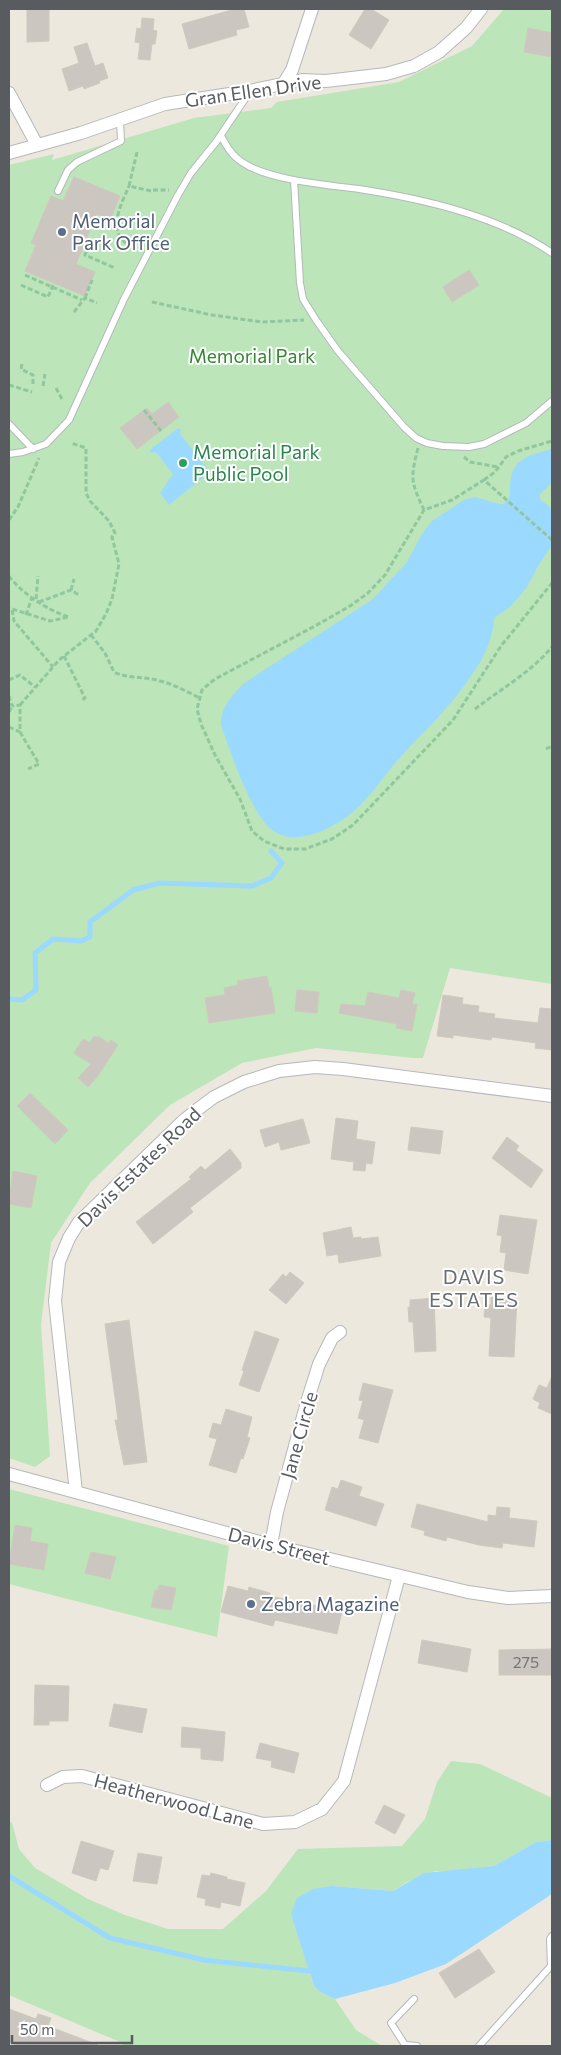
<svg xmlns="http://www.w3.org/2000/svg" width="561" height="2055" font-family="Commissioner,sans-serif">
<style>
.green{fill:#bce5b9}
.water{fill:#9bd9ff}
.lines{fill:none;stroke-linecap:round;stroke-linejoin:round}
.stream{stroke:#9bd9ff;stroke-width:5}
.building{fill:#cbc6c0;stroke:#d0c9bd}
.lane-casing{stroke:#b5b8bc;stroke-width:8}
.street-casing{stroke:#b5b8bc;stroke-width:14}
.path{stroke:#92c69e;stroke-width:3;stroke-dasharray:5 2.5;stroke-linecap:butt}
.lane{stroke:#fff;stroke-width:6}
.street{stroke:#fff;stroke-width:12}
.service-dot{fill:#5c6f8a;stroke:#fff;stroke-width:2}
.leisure-dot{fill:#2e9e5b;stroke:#fff;stroke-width:2}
.labels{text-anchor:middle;stroke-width:4;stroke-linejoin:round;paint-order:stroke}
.number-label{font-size:16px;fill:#757678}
.street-label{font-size:19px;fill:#585c60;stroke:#fff}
.service-label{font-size:19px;fill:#4e5e75;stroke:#fff;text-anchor:start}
.park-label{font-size:19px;fill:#338532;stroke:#fff}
.leisure-label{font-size:19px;fill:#27864d;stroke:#fff;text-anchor:start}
.neighbourhood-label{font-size:20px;letter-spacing:1px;fill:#696e72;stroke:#fff}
</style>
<rect width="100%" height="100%" fill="#ece8de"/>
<!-- green -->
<path class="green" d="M504,9H552V984L450,968L423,1058H414L316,1048L242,1063L170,1105L90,1183L51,1243L41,1325L50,1456L35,1467L9,1458V165L54,154L52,160L194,118L271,108L277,102L399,82L472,46Z
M9,1489L229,1546L217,1637L9,1584Z
M451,1761L480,1764L552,1798V1840L536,1842L494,1866L454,1871H435L407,1882L393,1891L332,1886L309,1971L314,1986L320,1992L335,1999L356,2030L382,2046H125L120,2042L9,1995V1821L12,1823L19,1849L35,1868L88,1899L125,1915L168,1929H223L266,1891L298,1849L402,1846L425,1819L437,1782Z"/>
<!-- water -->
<path class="water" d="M178,428L181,430L180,434L210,472L169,505L160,493L173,474L156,452L152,453L150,450Z
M552,449V483L540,494V499L552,509V545L538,566L527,587L510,607L495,617C493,622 494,627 492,632C489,645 483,659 475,670C452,706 424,731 396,762C379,782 363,808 339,822C321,833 294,844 275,832C251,817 231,752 221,725C221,706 231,697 243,684L373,599L407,562L422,534L432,521L464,500L475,497L499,504H504L510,497C509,460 520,458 552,449Z
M552,1840V1894L446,1964L395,1983L335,1999L320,1992L314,1986L291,1914L297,1898L313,1889L332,1886L393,1891L424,1873L494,1866L536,1842Z"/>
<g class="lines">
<!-- stream -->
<path class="stream" d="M9,999L22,1000L36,990L35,953L53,939L81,941L90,937V922L133,890L160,883L252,886L271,878L282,863L271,851
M9,1876L110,1938L204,1960L309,1971L315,1969"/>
</g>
<!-- building -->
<path class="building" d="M27,9H49V41L27,42Z
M235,9H244L249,27L236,30L237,35L189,49L182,24Z
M365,9H371L389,20L371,49L349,35Z
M142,18L154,19L153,30L157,31L155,44H152L150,60L138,59L140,43L135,42L137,28L141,29Z
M528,28L552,33V57L524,52Z
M87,43L95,66L103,63L108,78L99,81L100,83L84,89L83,86L69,91L62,69L79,63L74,47Z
M74,177L120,196L110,220L97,214L76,264L95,272L85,296L25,271L36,245L31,243L51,196L63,201Z
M469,270L479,285L452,302L443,287Z
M168,402L179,417L137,449L120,428L147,408L152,414Z
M267,976L269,988L271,987L275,1013L209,1023L205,998L225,995L224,988L238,985L237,981Z
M297,990L319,992L317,1013L295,1011Z
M401,990L415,993L412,1004H417L412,1031L396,1028L397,1024L339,1013L341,1004L365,1006L368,992L399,998Z
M443,995L463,998L462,1004L479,1006L478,1012L495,1014L494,1018L538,1023L540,1008L552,1009V1050L535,1048L536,1043L492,1037L491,1040L453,1035V1038L437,1036Z
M94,1036L97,1038L98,1036L108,1043L105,1048L111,1040L118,1045L97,1077L88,1087L78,1078L91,1064L74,1053L83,1039L90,1043Z
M30,1093L68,1130L55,1144L17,1106Z
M336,1118L358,1121L356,1139L375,1142L372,1164L366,1163L365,1171L353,1170L354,1162L331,1159Z
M303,1119L310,1143L281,1150L279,1142L265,1147L260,1130Z
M411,1127L443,1131L440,1154L408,1150Z
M507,1137L519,1146L516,1150L543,1170L531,1188L492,1158Z
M230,1149L241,1163V1168L190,1208L193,1212L153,1244L136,1222L191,1179L189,1177L201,1166L205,1170Z
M13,1171L37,1176L31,1208L9,1204Z
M500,1215L537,1220L528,1274L504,1270L506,1253L500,1252L502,1236L497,1235Z
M351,1227L353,1238L361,1237V1239L378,1237L381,1256L339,1263L338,1254L327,1256L323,1233Z
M290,1272L304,1283L286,1304L269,1290L283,1274L286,1277Z
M491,1297L517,1298L514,1357L489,1356L491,1318L484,1317L485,1305H491Z
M434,1298L436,1351L415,1352L413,1322H409L408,1307H410V1300Z
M129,1320L147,1462L124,1465L115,1420H118L116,1405L105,1324Z
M255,1331L279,1339L259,1392L239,1385L244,1371L242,1370Z
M552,1376V1414L538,1408L540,1403L533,1399L539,1385L547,1388Z
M363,1383L393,1390L378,1443L359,1438L364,1420L358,1418L363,1401L359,1400Z
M226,1409L252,1417L247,1437L250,1438L243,1459L241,1458L236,1473L209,1465L217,1439L209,1437L213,1423L221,1425Z
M341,1480L362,1487L359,1496L384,1504L376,1526L325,1510L332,1487L338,1489Z
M417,1504L488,1522V1515L496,1516L497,1507L510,1508L509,1518L537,1521L534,1547L503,1543L502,1548L479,1545L447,1537L446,1541L424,1535L425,1531L411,1527Z
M15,1525L32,1528L30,1541L48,1544L44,1570L9,1564Z
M91,1552L116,1557L110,1579L85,1573Z
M159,1585L176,1588L171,1610L151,1607L155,1590L158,1591Z
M228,1586L248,1591L249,1587L270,1593L269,1596L342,1611L337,1634L275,1620L273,1626L221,1612Z
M422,1640L471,1649L467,1672L418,1663Z
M552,1649V1675H499V1650Z
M35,1685L69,1686L68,1721H49V1725H34Z
M114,1704L147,1709L142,1733L109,1726Z
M182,1727L225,1732L223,1761L201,1759V1748L181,1747Z
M260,1743L299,1753L294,1773L271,1767L272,1761L256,1758Z
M384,1805L405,1815L395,1834L375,1823Z
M81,1841L114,1851L108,1870L100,1868L96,1881L72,1873Z
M138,1853L162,1857L157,1884L133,1881Z
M211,1873L227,1877V1879L245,1883L240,1906L221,1902L220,1908L205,1905L206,1899L197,1897L202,1875L210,1876Z
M479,1949L495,1972L455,1998L439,1973Z
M9,2009L36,2019L38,2014L51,2018L48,2026L98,2045V2046H20L9,2042Z"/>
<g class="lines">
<!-- lane casing -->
<g class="lane-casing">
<path id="lane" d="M221,136C226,145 232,156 242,162C267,180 328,185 359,189C424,199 498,216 552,253
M294,180L300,283L303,299L316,320L338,351L404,427L416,438L427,443L443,446L469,447L484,444L526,423L552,401
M58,191L68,170L77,162L121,141L120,120
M9,424L33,449
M9,454L23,452L46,444L69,420L124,299L178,195L191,173L216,142L249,93
M414,1999L391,2023L405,2045L417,2046
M479,2046L551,1966L550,1939L552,1936"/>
</g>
<!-- street casing -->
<g class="street-casing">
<path id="street" d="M284,83L292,70L312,9
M9,93L37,145
M9,153L81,133L165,104L249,91L302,80L326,81L386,74L414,66L439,52L466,28L481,9
M9,1474L271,1545L468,1592L508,1598L552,1596
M76,1492L55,1301L59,1262L69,1238L79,1222L182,1122L198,1109L214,1097L244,1082L279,1071L315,1067L343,1069L552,1096
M271,1545L277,1512L307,1402L319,1364L332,1338L340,1332
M47,1785L63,1777L82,1776L263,1824L295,1822L322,1809L344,1781L399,1576"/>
</g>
<!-- path -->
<path class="path" d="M137,152L129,186L151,191
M153,190H169
M86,240L90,241L85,255L115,268
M126,243C107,229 122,203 129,186
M25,275L82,300
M21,285L48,297L54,283
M85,298L92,280
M152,302L212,315L262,322L304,320
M74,312L85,298L97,303
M22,364L21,369L33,375V384
M9,385L32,392
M43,386L45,374
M56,388L63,401
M144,410L161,431
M418,448C410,479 411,482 424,510
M464,457L470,462L498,467
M484,480L495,472L506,457L518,451L552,441
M9,520L18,507L39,458
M552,540L484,480L452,500L424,510L385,575L368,593L350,606L315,626L215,679L202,690L197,709L201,724L215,755L240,799L252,831L264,841L284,849H305L332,839L353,825L453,720L501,646L552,583
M9,576C21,593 49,611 69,617L50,621L9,608
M71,590L74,579
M36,599L38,576
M39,602L71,590L79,595
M12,610L14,621L53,667
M26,615L32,597
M91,635L105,653L114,672C128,679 144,676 160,681C174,684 187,692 200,698
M64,656L85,698L81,701
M9,680L20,675L35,687
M9,696L12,706
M20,705L59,660L96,631L106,614L112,599L119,564L112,537L115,533L109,521L90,501L86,493V448L71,443
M475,709C501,689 531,672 552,647
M9,712L12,706
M9,727L20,732V705L12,706
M20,732L39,764L28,769
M546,749L552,746"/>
<!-- lane -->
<use href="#lane" class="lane"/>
<!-- street -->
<use href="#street" class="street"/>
</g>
<!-- markers -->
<g class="service-dot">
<circle cx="62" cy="232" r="5"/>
<circle cx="251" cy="1604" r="5"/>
</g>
<circle class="leisure-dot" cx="183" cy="463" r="5"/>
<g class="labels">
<!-- number labels -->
<g class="number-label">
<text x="526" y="1668">275</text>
</g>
<!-- street labels -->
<g class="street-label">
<text transform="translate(253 91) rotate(-8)" y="7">Gran Ellen Drive</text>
<text transform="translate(139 1167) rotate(-44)" y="7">Davis Estates Road</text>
<text transform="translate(299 1435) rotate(-74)" y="7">Jane Circle</text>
<text transform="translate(279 1546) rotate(14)" y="7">Davis Street</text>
<text transform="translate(174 1801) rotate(15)" y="7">Heatherwood Lane</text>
</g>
<!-- service labels -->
<g class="service-label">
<text x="72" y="228">Memorial<tspan x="72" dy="22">Park Office</tspan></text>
<text x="261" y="1611">Zebra Magazine</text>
</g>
<!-- park labels -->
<g class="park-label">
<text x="252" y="363">Memorial Park</text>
</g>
<!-- leisure labels -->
<g class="leisure-label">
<text x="193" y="459">Memorial Park<tspan x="193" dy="22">Public Pool</tspan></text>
</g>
<!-- neighbourhood labels -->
<g class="neighbourhood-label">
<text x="474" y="1284">DAVIS<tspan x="474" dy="23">ESTATES</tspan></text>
</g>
</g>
<!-- border -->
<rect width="561" height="2055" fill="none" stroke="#585c60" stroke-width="20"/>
<!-- scale -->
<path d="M12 2035v8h120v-8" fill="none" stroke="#585c60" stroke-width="2.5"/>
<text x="20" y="2035" font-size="15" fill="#585c60" stroke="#ffffff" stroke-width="4" paint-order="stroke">50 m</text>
</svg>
